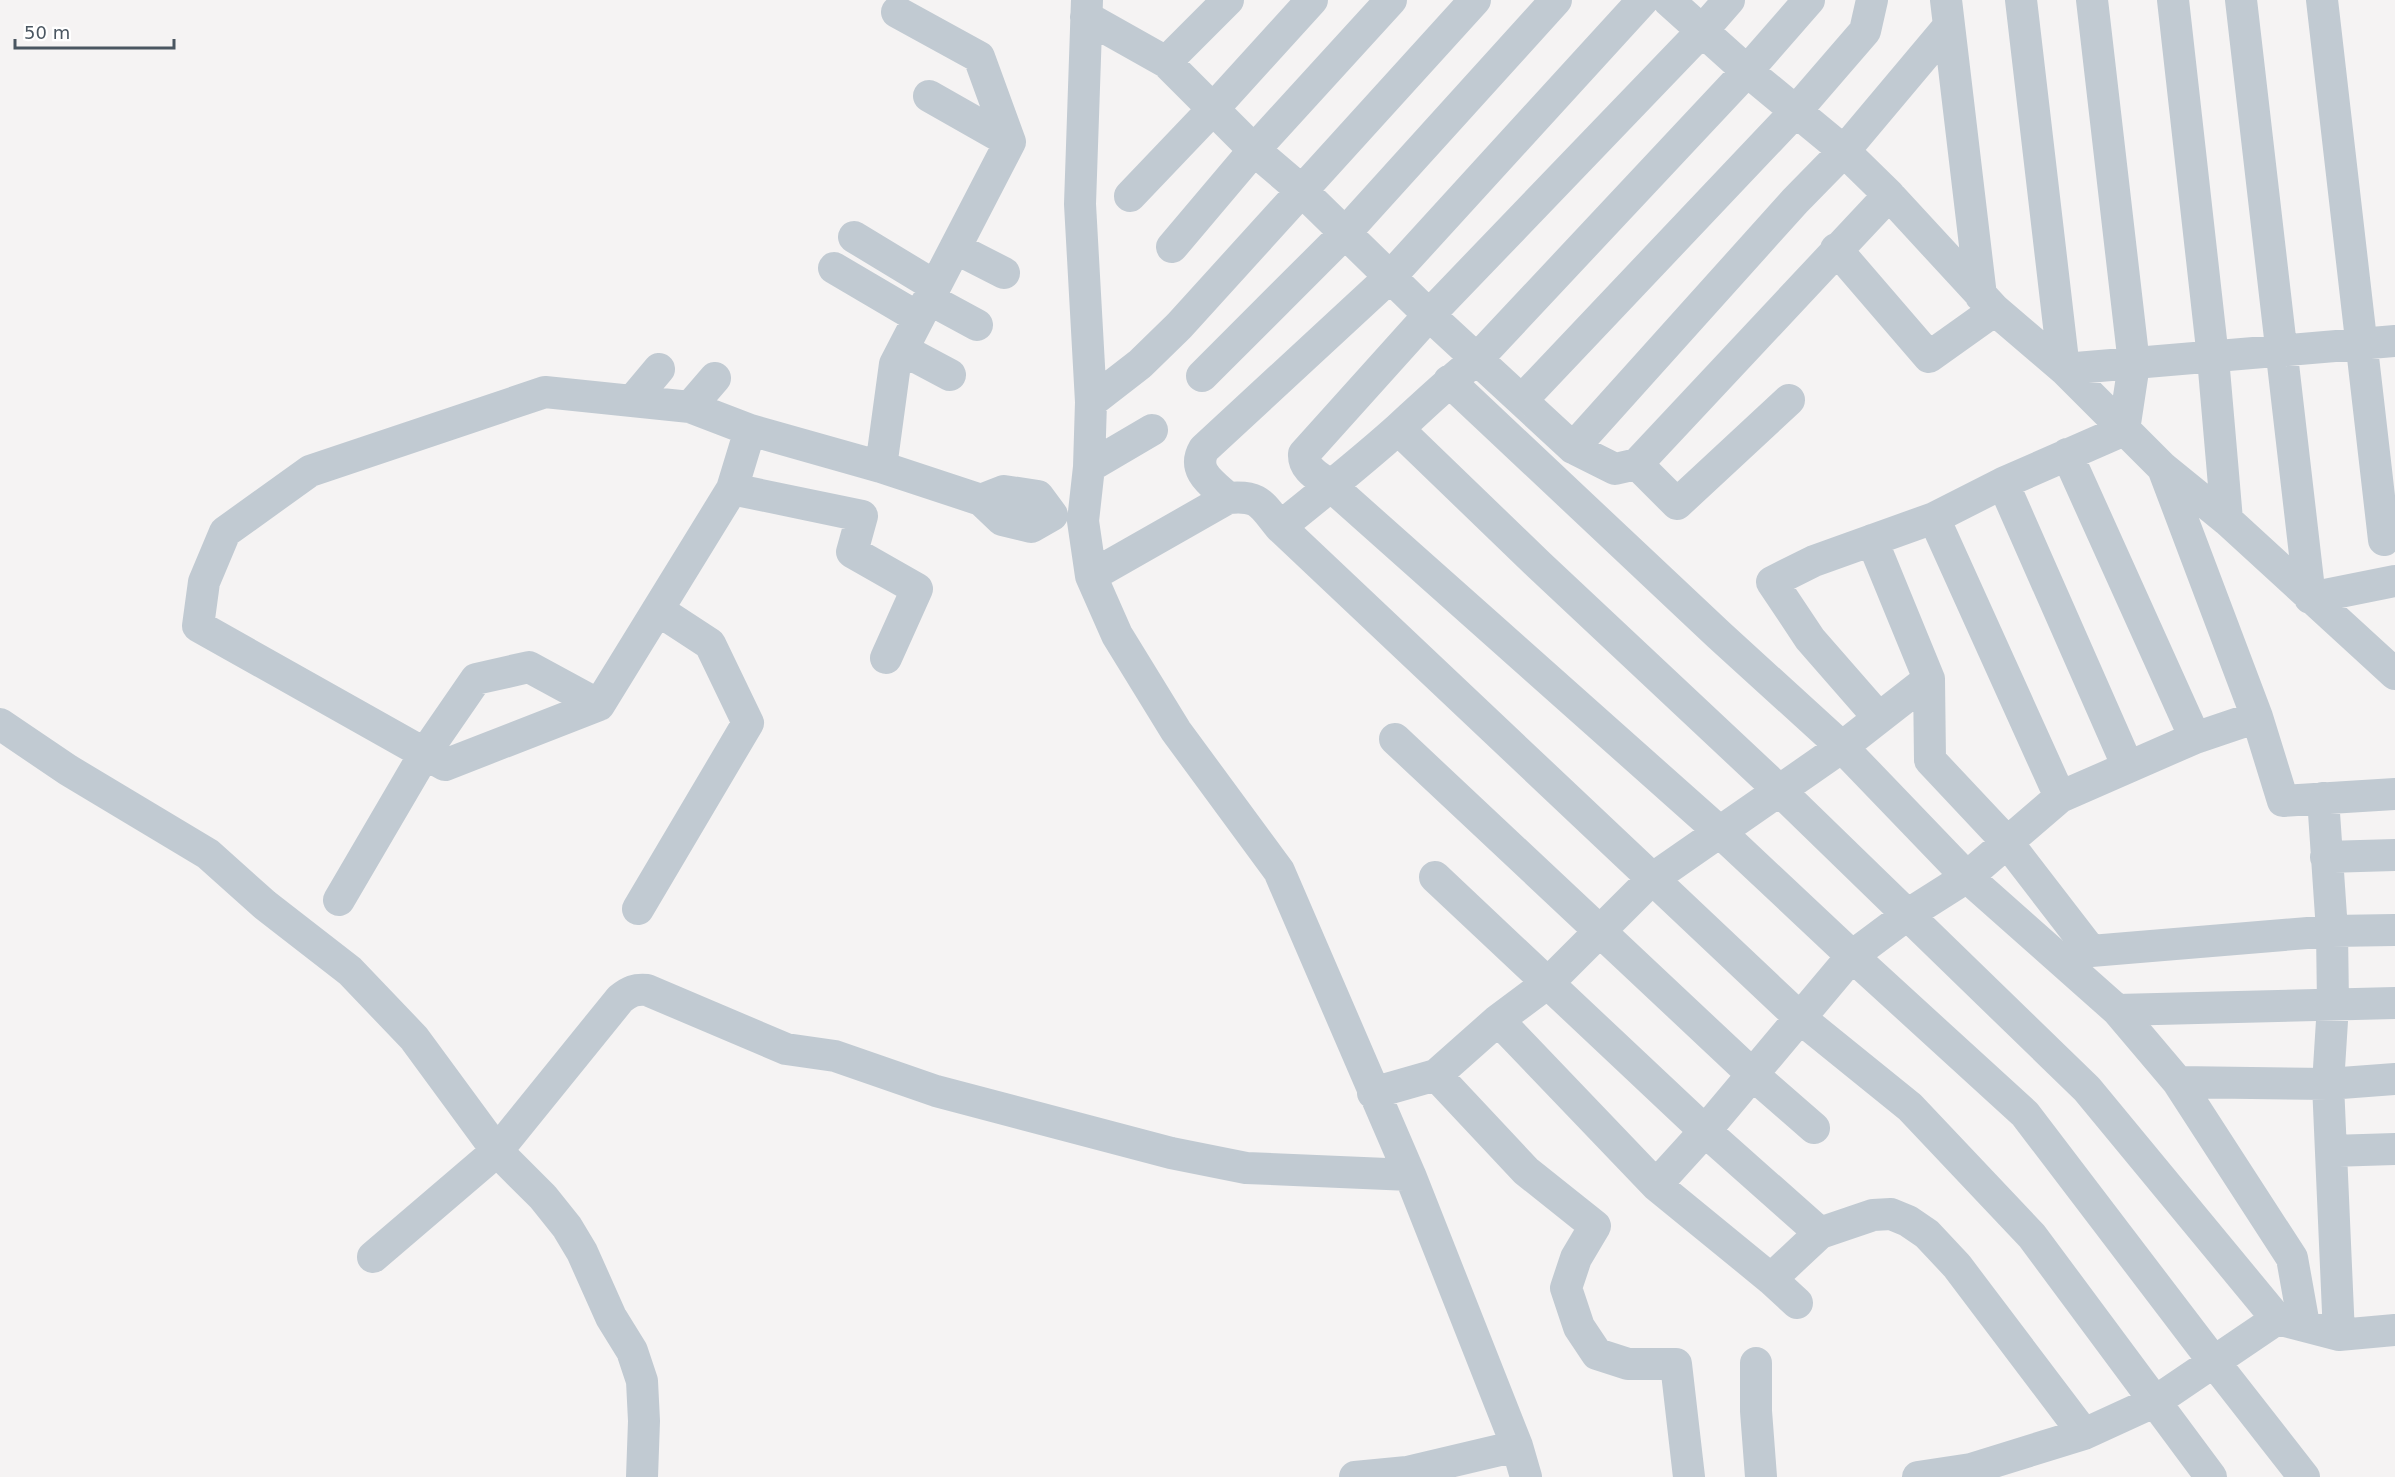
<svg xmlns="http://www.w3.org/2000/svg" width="2395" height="1477" font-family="'DejaVu Sans',sans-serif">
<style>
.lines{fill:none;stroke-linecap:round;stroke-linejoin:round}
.minor{stroke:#c1cad2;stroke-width:32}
</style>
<rect width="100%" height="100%" fill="#f5f3f3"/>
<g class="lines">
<!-- minor -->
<path class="minor" d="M1087,0L1080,204L1091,402L1089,467L1083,521L1091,576L1117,635L1176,731L1279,871L1410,1175L1517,1446L1526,1477
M1312,0L1213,109L1254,150L1301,190L1429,315L1573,448L1615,469L1637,464L1677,504L1789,400
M1668,0L1747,71L1844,151L1889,195L1995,310L2064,369L2163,468L2227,520L2395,674
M1729,0L1702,31L1429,315L1304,454C1303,470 1320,477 1331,486L1721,833L1852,956L2025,1114L2214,1362L2304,1477
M1946,0L1981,296
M2021,0L2064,369L2395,341
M2173,0L2213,358L2227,520
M2241,0L2310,598L2395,581
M2322,0L2384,540
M1086,17L1166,62L1213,109L1130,196
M1166,62L1228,0
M929,96L1010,142
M854,237L935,286
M1172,247L1254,150L1391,0
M955,248L1004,273
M1836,249L1929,357L1995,310
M834,268L919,318
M929,299L977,325
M903,350L950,375
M1202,376L1345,233L1556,0
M1449,381L1719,635L1842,747L1967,877L2117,1010L2178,1082L2292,1258L2304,1325
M633,400L659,369
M1522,400L1795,112L1865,31L1872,0
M1091,402L1140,364L1179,326L1475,0
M690,407L715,378
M1398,429L1539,565L1780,791L2087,1089L2277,1319
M750,430L732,489L599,705L445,765L198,626L204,582L225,532L310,471L545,392L690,407L750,430L881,467L981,500
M1573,448L1795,201L1844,151L1949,26
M2067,454L2195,738
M1637,464L1889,195
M881,467L895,364L1010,142L979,57L897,12
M1089,467L1152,430
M2163,468L2257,717L2283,801L2395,794
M2003,483L2128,767
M732,489L862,516L852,552L917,589L886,658
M1004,491L1038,496L1052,515L1031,527L1002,520L981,500Z
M1228,498C1213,484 1191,471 1204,449L1390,277L1643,0
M1934,518L2060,797
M1280,527L1800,1018L1910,1107L2032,1236L2211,1477
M1872,540L1929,679L1930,760L2007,842L2091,951L2332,931L2395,930
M1091,576L1228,498C1260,495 1261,504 1280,527C1320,495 1360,463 1398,429C1424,405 1449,381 1477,359L1747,71L1809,0
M1879,718L1810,639L1772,582L1814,561L1934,518L2003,483L2124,430L2134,364L2092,0
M0,724L68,770L208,854L265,905L350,971L414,1038L497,1151L543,1197L567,1227L582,1252L611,1317L632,1351L642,1381L644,1421L642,1477
M1395,739L1752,1074L1814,1128
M2323,798L2332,931L2333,1005L2328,1084L2339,1335
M2326,857L2395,855
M1435,877L1705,1131L1820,1233
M339,900L425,753L476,679L529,667L599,705
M638,909L748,723L710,644L658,610
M2117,1010L2395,1003
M1498,1020L1656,1185L1771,1279
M1436,1075L1526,1171L1595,1226L1576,1258L1566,1288L1579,1327L1597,1354L1628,1364H1676L1689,1477
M2178,1082L2328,1084L2395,1079
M1373,1093L1436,1075L1498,1020L1549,982L1652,879L1842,747L1929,679
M2331,1151L2395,1149
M1656,1185L1705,1131L1852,956L1907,915L1967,877L2060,797L2195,738L2257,717
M373,1257L497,1151L620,999C630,991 635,989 647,990L786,1049L835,1056L936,1091L1171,1153L1246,1168L1410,1175
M1797,1303L1771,1279L1820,1233L1873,1215L1891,1214L1908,1221L1927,1234L1957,1266L2084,1434
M1756,1363V1411L1761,1477
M1355,1477L1407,1472L1517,1446
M1918,1477L1971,1469L2084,1434L2156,1401L2277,1319L2339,1335L2395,1330"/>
</g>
<!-- scale -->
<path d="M15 39v9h159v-9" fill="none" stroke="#4a5661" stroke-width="3"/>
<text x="24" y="39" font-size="18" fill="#4a5661" stroke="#ffffff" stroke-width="4.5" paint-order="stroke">50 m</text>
</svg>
